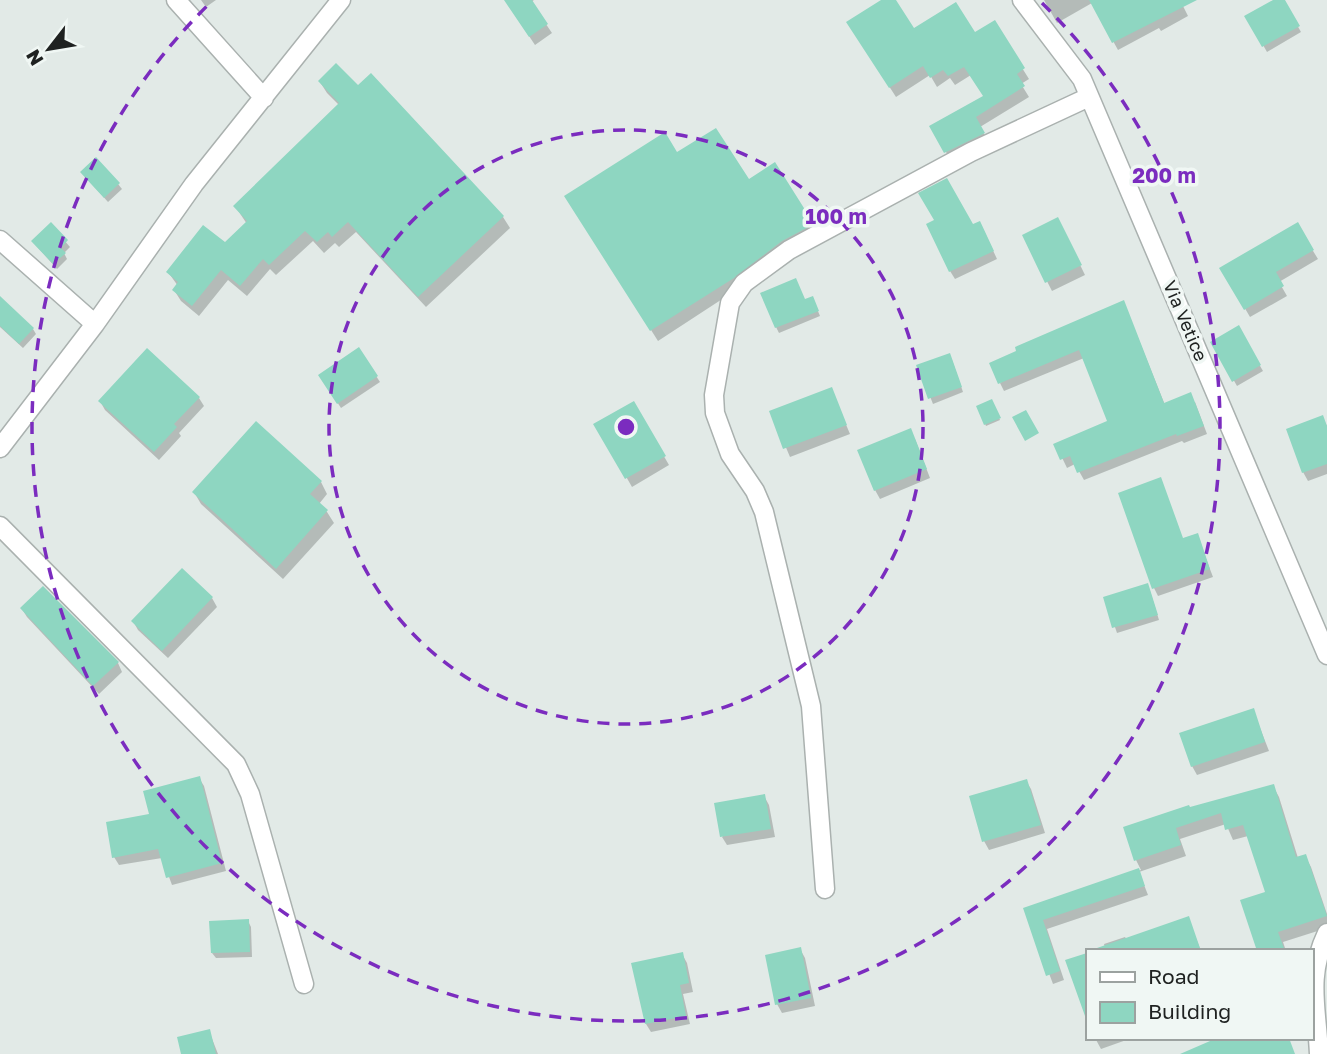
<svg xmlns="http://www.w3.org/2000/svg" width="1327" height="1054" font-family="'Golos Text',sans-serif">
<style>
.shadow{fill:#0003}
.building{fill:#8ed6c1}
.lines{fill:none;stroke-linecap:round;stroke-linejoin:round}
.street-casing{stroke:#aab1af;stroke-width:21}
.street{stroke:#fff;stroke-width:18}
.ring{fill:none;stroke:#7b2cbf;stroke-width:3.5;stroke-dasharray:12 9}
.labels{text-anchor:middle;stroke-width:7;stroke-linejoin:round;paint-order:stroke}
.street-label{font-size:18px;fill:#1f2221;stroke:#f0f7f4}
.centre{fill:#7b2cbf;stroke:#f0f7f4;stroke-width:3.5}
.ring-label{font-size:21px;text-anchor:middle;font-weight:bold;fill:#7b2cbf;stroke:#f0f7f4;stroke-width:7;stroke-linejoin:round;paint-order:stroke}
</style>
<rect width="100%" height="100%" fill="#e2eae7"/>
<!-- shadow -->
<path class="shadow" d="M201,0H216L206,7Z
M505,0H534L531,2L552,33L535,45Z
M884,0H894L913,31L975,35L994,23L1029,79L1021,84L1029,97L980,127L989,143L952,162L931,127L985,97L971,75L955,85L950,78L937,87L930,75L896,97L854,32Z
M1044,0H1180L1188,16L1161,31L1159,28L1118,50L1092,3L1057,23Z
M1276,0H1283L1301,32L1267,52L1247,17Z
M371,76L503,217L510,228L426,307L356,232L339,247L335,243L324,253L313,241L276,275L270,269L247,296L228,280L199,316L181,301L174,290L178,286L168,272L225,245L247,224L235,206L339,105L327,93L320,82L358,88Z
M677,155L748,181L812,225L819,236L658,341L574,208Z
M82,173L118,184L122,189L108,202Z
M51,225L70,247L64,253L67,259L57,269L33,242Z
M1297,225L1318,259L1279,282L1287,296L1250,317L1222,269Z
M1062,228L1085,275L1052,291L1024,236Z
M984,231L997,259L955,279L950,271Z
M805,301L815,304L820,316L779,333L776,327Z
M0,302L33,329L36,334L23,348L0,327Z
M1124,303L1165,405L1195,402L1207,434L1184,443L1182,441L1084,480L1075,464L1067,468L1056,445L1110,422L1084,358L1004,391L1000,383Z
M1238,328L1263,371L1237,386L1212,342Z
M359,350L380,382L341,408L320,376Z
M952,360L963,392L933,404L918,366Z
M831,389L850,434L790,457L771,412Z
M199,398L204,406L179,433L181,436L159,460L105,410L100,401Z
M992,401L1000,420L986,426L978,407Z
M633,403L669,465L632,487L596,424Z
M1322,417L1327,426V474L1308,481L1303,472Z
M915,439L930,478L880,499L875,490Z
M321,482L327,494L319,504L327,512L334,523L283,579L201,504L194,492Z
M1197,535L1213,577L1158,596L1154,588L1183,540Z
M1150,591L1159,620L1117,633L1105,598Z
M212,598L217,607L168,658L138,630L133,621Z
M22,609L118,663L122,672L99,694L27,617Z
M1253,710L1269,751L1197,775L1192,766Z
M199,778L204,786L226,871L172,885L162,858L119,865L114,857L151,816Z
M1026,781L1031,789L1045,833L989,850L984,841Z
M1273,786L1279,797L1298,858L1305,856L1311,867L1327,914V928L1283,942L1286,951H1258L1267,893L1248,836L1233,840L1226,824L1180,839L1186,856L1139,872L1148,895L1047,929L1064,980L1053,984L1025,909L1141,870L1136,860L1189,809Z
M764,796L769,805L775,837L727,845L722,837Z
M1188,918L1201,951H1098L1105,948L1104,944L1125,937L1127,940Z
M248,921L251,927L252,957L216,958L212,953Z
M800,949L805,958L815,1006L782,1013L777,1004Z
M682,954L687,963L693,992L683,994L690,1024L651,1032L646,1024L633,965Z
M209,1031L218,1054H183Z
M1095,1038H1132L1101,1049Z"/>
<!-- building -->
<path class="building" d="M504,0H532L548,24L529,37Z
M881,0H896L914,28L956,2L975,32L995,20L1025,68L1017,74L1025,86L976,117L985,133L944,153L929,126L983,96L964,67L948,76L943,70L930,78L923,66L889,88L846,22Z
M1089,0H1197L1112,43Z
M1273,0H1285L1300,26L1262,47L1244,16Z
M336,63L358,85L371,73L504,216L418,297L348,222L332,237L328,232L317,242L305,231L269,265L263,259L240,286L221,270L192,306L172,290L178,282L166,272L203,225L225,242L247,221L233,206L339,103L318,81Z
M716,128L749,179L775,162L814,224L782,241L734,278L650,331L564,196L665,132L677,152Z
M96,157L120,183L104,198L80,172Z
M947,178L973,224L980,221L994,251L949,272L926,224L934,220L918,193Z
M1058,217L1082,265L1045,283L1022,235Z
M51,222L68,240L61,248L66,253L53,264L31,241Z
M1298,222L1314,250L1276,272L1284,286L1244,310L1219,268Z
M796,278L805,299L813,296L819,311L775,328L760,293Z
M0,296L34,328L19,344L0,326Z
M1124,300L1164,403L1191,392L1204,426L1177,436L1176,434L1077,473L1070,456L1060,460L1053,444L1107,421L1079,350L998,384L989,363L1016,351L1015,347Z
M1239,325L1261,365L1232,382L1210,342Z
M359,347L378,376L337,404L318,375Z
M147,348L200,397L174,424L177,427L154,452L98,401Z
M950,353L962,387L928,399L916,365Z
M832,387L847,425L783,449L769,411Z
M992,399L1001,418L984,425L976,406Z
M634,401L666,456L625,479L593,424Z
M1026,410L1039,433L1025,441L1012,417Z
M1323,415L1327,426V464L1302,473L1286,429Z
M256,421L322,481L310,494L328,510L276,569L192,492Z
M911,428L927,469L874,491L857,450Z
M1161,477L1183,538L1198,533L1210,569L1152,589L1118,493Z
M182,568L213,597L162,651L131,621Z
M1148,583L1158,615L1112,628L1103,597Z
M43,586L119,662L93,686L20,608Z
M1254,708L1265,742L1191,767L1179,733Z
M200,776L222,863L166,878L158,849L112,858L106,822L149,814L143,791Z
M1027,779L1041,825L982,842L969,796Z
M1274,784L1296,857L1306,854L1327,916L1278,932L1285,951H1257L1240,900L1265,892L1243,825L1225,830L1221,813L1176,828L1181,845L1134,861L1123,827L1189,805L1190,807Z
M765,794L771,829L720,837L714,803Z
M1139,868L1145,886L1043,920L1060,971L1046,976L1023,908Z
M1189,916L1201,951H1098L1097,948Z
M249,919L250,952L211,953L209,921Z
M801,947L811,998L775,1005L765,955Z
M683,952L689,983L680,985L686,1016L645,1024L631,963Z
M1087,953V1016H1085L1065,960Z
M210,1029L216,1054H181L177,1037Z
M1217,1038H1289L1295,1054H1180Z"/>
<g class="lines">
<!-- street casing -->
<g class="street-casing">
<path id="street" d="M176,0L264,98
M1022,0L1082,79L1327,655
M0,240L95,324
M0,448L95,324L194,184L341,0
M0,526L236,764L250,794L304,984
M825,889L811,706L764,512L755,491L730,454L715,413L714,395L730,303L744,283L789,250L971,152L1089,97
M1319,1054C1317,1008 1306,977 1327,933"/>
</g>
<!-- street -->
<use href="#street" class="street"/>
</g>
<!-- distance rings -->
<g class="ring">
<circle cx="626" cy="427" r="297"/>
<path d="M1042 3A594 594 0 1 1 210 3"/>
</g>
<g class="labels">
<!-- street labels -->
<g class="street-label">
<text transform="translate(1185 321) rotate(67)" y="6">Via Vetice</text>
</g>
</g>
<circle cx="626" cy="427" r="10" class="centre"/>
<g class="ring-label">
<text x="1164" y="183">200 m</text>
<text x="836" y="224">100 m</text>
</g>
<!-- legend -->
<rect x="1086" y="949" width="228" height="91" fill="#f0f7f4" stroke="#9ca2a0" stroke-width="2"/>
<rect x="1100" y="972" width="35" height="10" fill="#ffffff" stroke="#9ca2a0" stroke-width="2"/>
<text x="1148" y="984" font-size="21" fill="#1f2221">Road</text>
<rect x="1100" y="1002" width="35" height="21" fill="#8ed6c1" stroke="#9ca2a0" stroke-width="2"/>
<text x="1148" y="1019" font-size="21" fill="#1f2221">Building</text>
<!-- north arrow -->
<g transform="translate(49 49) rotate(239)" stroke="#f0f7f4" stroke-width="5" paint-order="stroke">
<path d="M0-5L12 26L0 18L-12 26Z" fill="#1f2221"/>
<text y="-10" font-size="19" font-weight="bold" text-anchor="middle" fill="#1f2221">N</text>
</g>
</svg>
